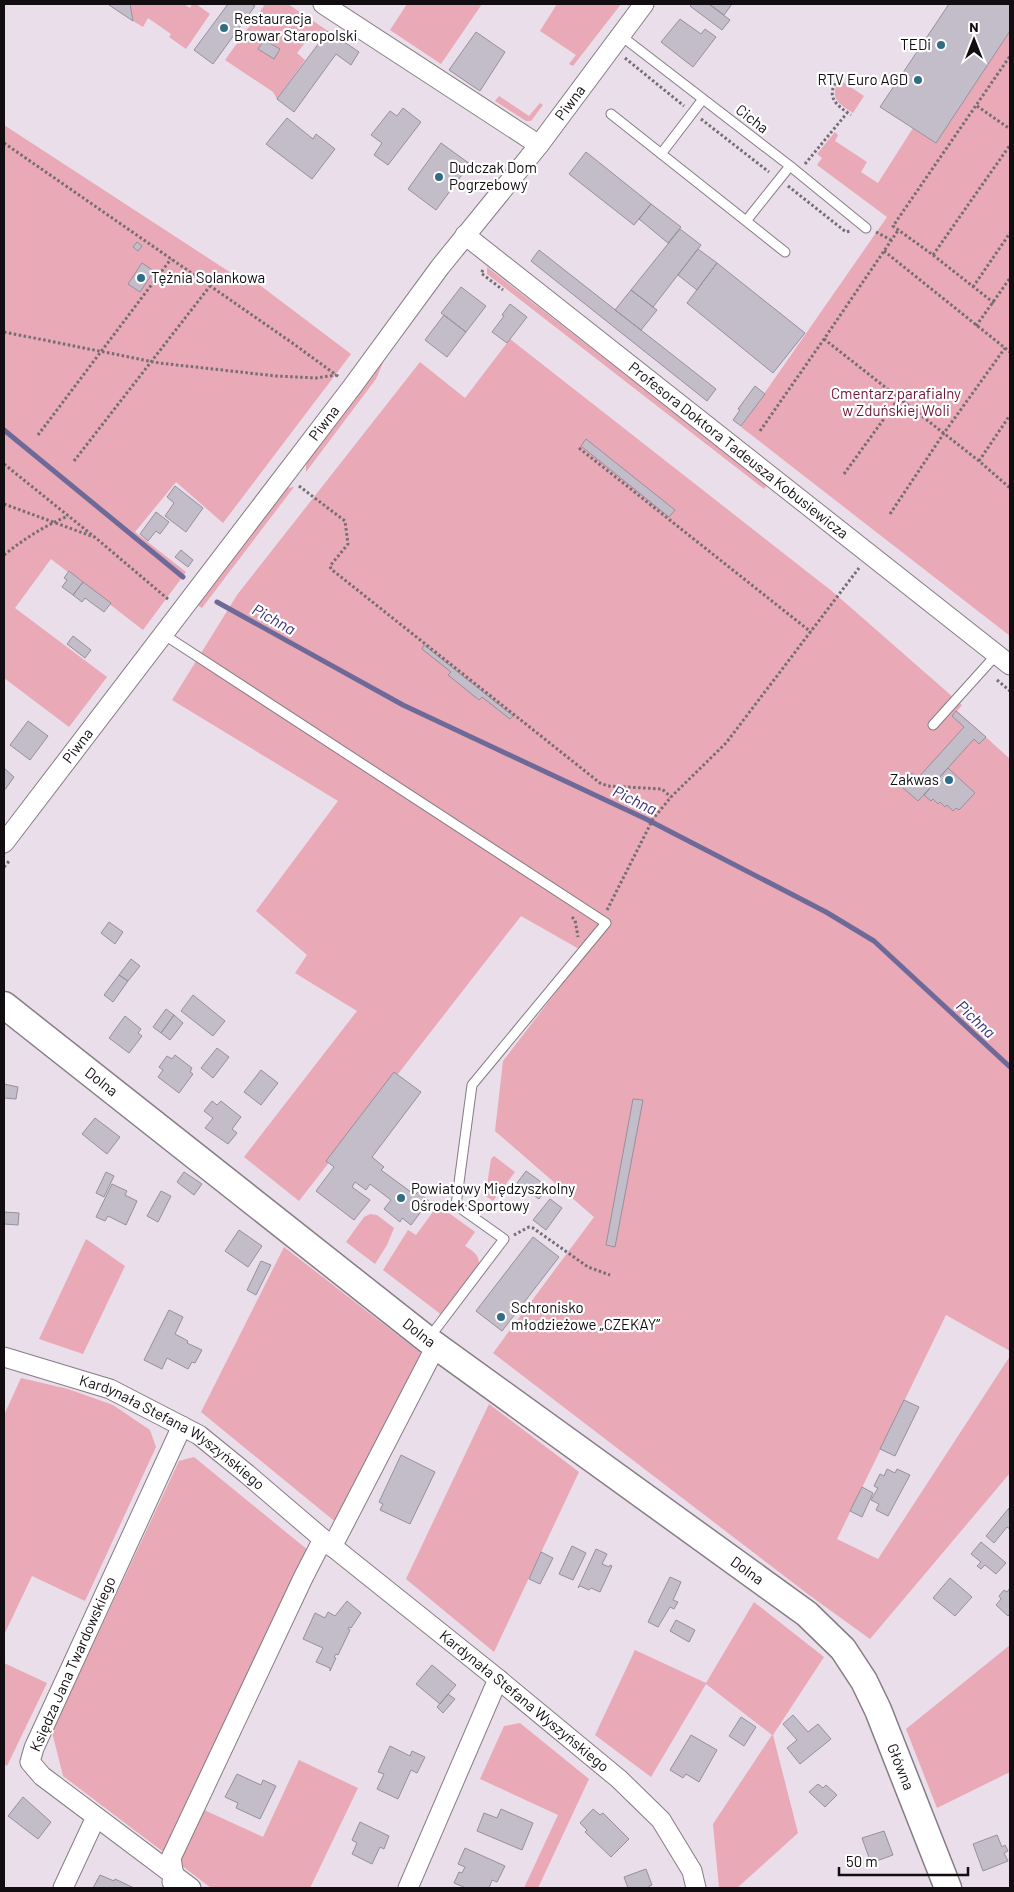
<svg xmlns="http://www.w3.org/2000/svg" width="1014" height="1892" font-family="Barlow,sans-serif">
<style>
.green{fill:#e9a9b6}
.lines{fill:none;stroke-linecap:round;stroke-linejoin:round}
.stream{stroke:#6d6998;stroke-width:5}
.building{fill:#c3bdca;stroke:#96909d}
.lane-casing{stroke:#867c86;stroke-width:11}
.street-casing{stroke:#867c86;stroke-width:21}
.secondary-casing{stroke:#867c86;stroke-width:29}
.path{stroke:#746d74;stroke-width:3;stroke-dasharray:2.5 2.5;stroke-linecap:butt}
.lane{stroke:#fff;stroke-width:9}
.street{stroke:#fff;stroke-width:19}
.secondary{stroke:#fff;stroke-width:26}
.poi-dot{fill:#316d84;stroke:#fff;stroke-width:2}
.labels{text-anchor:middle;stroke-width:4.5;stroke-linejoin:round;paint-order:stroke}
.poi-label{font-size:15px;fill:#110d11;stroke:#fff;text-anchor:start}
.street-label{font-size:15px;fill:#110d11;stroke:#fff}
.park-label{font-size:15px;fill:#701534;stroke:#fff}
.water-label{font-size:16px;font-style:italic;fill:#3a2c79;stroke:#fff}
</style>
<rect width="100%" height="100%" fill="#e9dee9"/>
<!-- green -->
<path class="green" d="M130,4H184L190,8L192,4H196L210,14L186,49L169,37L171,34L148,18L143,27L133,21Z
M262,4H288L328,31L319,42L310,36L297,53L305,60L277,99L273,92L225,60L264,6Z
M407,4H482L441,64L390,30Z
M557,4H621L573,66L569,64L576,55L540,31Z
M1010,31V636L741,427L887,217L817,165L822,158L817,154L835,132L838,135L835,141L867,162L861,172L878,183L913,128L936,143Z
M840,80L864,96L853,113C838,103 828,98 840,80Z
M499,96L529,116L540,103L543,105L531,121H526L495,101Z
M4,125L245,282L249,277L351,354L223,523L176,482L135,532L186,572L143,630L51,559L15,608L107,677L69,727L4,678Z
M487,267L767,485L764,489L487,274Z
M510,339L833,592L962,705L957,711L1010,759V1351L946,1315L837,1539L878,1559L1010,1356V1473L870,1639L809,1595L493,1353L594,1217L495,1131L503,1061L586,953L521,916L299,1201L244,1157L357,1011L295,973L307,955L256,911L338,801L172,700L237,595L420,362L465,398Z
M385,358L376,379L306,472V461Z
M294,487L202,608L197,605L283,491L287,488Z
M494,1156L515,1172L493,1201L486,1196V1192L491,1159Z
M438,1205L475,1232L465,1246C473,1251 480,1255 479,1266L443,1316L383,1270L408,1230L416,1235Z
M370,1214L377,1215L394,1228L387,1245L375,1264L346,1242L364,1217Z
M86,1239L125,1266L83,1354L39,1339Z
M284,1247L422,1354L338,1524L201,1412Z
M21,1378L68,1389L113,1405L150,1430L156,1447L85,1601L32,1576L4,1635V1415Z
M489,1404L579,1472L494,1652L406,1579Z
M194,1457L309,1551L166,1854L63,1776L52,1732L179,1461Z
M754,1602L824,1657L773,1735L798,1833L737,1888H719L713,1824L772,1735L706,1684L651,1777L595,1735L635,1650L706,1683Z
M1010,1645V1772L937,1808L906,1729Z
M4,1663L47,1683L7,1766L4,1764Z
M520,1723L589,1779L538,1888H524L558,1815L480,1779L504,1726Z
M299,1760L358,1788L310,1888H211L177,1862L202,1809L263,1837Z"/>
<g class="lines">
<!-- stream -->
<path class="stream" d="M4,430L183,577
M217,602L403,705L646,819L826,912L874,941L1010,1067"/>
</g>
<!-- building -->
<path class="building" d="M109,4H130L133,21L109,5Z
M228,4H251L255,6L213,64L194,50Z
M692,4H709L730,20L722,30L690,6Z
M709,4H732L724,15Z
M949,4H1010V31L936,143L880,107Z
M680,19L701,34L705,29L716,37L693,67L661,42Z
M328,31L359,52L351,65L336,54L294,112L277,99Z
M476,32L505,52L480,91L449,70Z
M264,40L280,49L274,59L258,49Z
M403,108L421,122L388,165L374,155L382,143L371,135L390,111L397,116Z
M287,118L313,139L316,134L335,149L312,179L266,144Z
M441,143L470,164L436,210L408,189Z
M586,152L651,204L634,225L569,174Z
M651,204L681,227L668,243L639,219Z
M680,229L701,245L653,307L631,290Z
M137,242L142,246L138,251L133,247Z
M698,249L717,263L697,290L678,275Z
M539,250L716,389L707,401L531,261Z
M142,263L154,271L140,292L128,284Z
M717,263L805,333L773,373L687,303Z
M461,287L486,306L466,332L441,313Z
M631,290L657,310L641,330L615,310Z
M510,304L527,317L507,343L492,332L504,316L502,315Z
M444,315L466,332L447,357L425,340Z
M755,386L765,394L741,426L733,420L740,410L738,409Z
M586,439L675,510L669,517L581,446Z
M175,486L203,508L186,532L165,516L174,503L167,497Z
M156,512L169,522L160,534L156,531L148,541L140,534Z
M181,550L193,560L188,567L175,557Z
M69,571L83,582L73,595L62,587L67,580L64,578Z
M83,582L111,603L104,612L85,598L82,602L73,595Z
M73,636L91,650L85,658L67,644Z
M424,645L513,716L510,719L482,697L479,700L448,675L451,672L422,649Z
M956,711L986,737L979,744L974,739L918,801L901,786L912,773L918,778L964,727L952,716Z
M28,721L48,736L30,760L10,745Z
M4,768L14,777L4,791Z
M948,768L975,793L959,810L956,808L953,811L947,805L945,807L940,802L938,804L933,799L931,801L924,795Z
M109,922L123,932L115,944L101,933Z
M131,959L140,966L128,981L119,975Z
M119,975L128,981L113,1002L104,995Z
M193,995L225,1021L213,1036L181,1011Z
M166,1009L174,1015L161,1033L153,1027Z
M174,1015L183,1023L170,1040L161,1033Z
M125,1016L141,1029L138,1033L142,1036L129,1053L109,1038Z
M217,1048L229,1057L213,1078L201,1068Z
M175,1055L192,1068L190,1072L193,1074L179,1093L158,1077L163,1070L159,1067L167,1056L172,1059Z
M261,1070L278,1083L261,1105L244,1092Z
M394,1072L421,1092L372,1157L384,1167L381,1170L415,1195L418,1192L429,1201L411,1225L402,1218L400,1222L384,1209L391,1200L370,1184L366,1190L355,1182L352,1187L370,1200L354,1220L316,1191L334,1167L326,1161Z
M4,1084L18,1087L16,1099L4,1098Z
M633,1099L643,1100L615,1247L606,1245Z
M212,1101L217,1105L221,1101L241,1117L232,1129L237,1133L228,1144L205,1128L213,1118L204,1111Z
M95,1118L120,1137L107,1154L82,1134Z
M526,1171L548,1187L539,1199L517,1183Z
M106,1172L114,1176L104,1197L96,1193Z
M184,1172L202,1184L194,1195L177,1182Z
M112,1184L127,1191L125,1195L137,1201L126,1225L108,1216L105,1221L96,1217Z
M161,1191L171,1196L158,1222L147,1216Z
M550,1199L562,1208L546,1230L533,1220Z
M4,1212L19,1213L18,1225L4,1224Z
M239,1230L262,1246L248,1267L225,1251Z
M533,1237L559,1257L502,1331L476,1311Z
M261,1261L271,1265L256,1295L247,1290Z
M169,1310L183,1317L175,1334L188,1341L187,1343L202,1350L195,1363L192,1362L188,1369L167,1358L162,1369L144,1360Z
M904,1400L919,1407L895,1456L880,1449Z
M401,1455L435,1472L410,1524L380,1510L383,1504L379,1502Z
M887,1469L895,1473L897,1469L910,1475L888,1516L876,1510L879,1504L871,1500L878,1488L874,1486L880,1474L884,1476Z
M862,1487L873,1493L862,1517L850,1511Z
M1009,1508L1010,1529L1007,1527L994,1543L986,1536Z
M981,1542L1006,1563L996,1574L985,1565L981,1569L977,1566L981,1562L971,1554Z
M572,1546L586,1553L573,1580L559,1574Z
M596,1549L607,1554L602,1564L609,1567L610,1565L612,1566L600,1592L591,1588L589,1590L580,1586L578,1588Z
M541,1552L553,1558L540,1584L529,1579Z
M670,1577L681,1582L673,1600L678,1602L674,1609L670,1607L658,1627L648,1622Z
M950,1578L972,1597L955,1616L933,1598Z
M1010,1588V1614L1008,1616L996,1605L1001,1599L999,1596L1004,1590L1007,1592Z
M347,1601L361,1613L351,1628L349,1627L348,1629L350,1630L338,1655L336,1654L334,1657L336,1658L330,1671V1668L316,1662L323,1648L303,1639L315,1613L325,1618L328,1612L335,1616Z
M676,1620L695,1630L689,1642L670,1631Z
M432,1665L456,1685L440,1704L416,1684Z
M448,1694L455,1699L443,1713L437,1707Z
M793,1715L808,1732L818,1724L831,1739L800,1764L787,1748L797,1740L783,1724Z
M741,1717L756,1727L744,1746L729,1736Z
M691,1735L717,1750L699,1782L686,1774L683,1778L670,1770Z
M390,1746L410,1756L412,1751L425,1757L417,1773L411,1770L398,1799L377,1789L384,1774L378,1772Z
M237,1774L261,1785L263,1780L276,1786L260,1819L236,1808L238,1803L225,1797Z
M818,1784L823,1788L826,1785L837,1795L825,1807L809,1792Z
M23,1797L51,1822L38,1839L8,1816Z
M501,1809L533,1823L522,1850L477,1831L484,1813L497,1818Z
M593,1809L600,1815L603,1813L629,1839L611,1857L585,1832L587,1830L580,1823Z
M360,1822L389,1836L384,1849L380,1847L372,1864L352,1854L357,1843L352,1840Z
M884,1831L893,1855L871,1863L862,1838Z
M997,1835L1002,1847L1005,1845L1008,1851L1004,1853L1008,1861L983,1871L973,1844Z
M465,1848L505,1866L497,1882L492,1880L489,1888H466L454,1883L459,1872L462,1873L465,1867L458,1864Z
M646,1869L652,1885L649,1886L650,1888H628L624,1877Z
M100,1875L114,1881L115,1879L134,1888H93Z"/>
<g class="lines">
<!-- lane casing -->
<g class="lane-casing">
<path id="lane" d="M620,35L790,166L866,228
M611,114L785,252
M661,154L703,99
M746,221L790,166
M163,634L606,923L472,1085L456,1205L504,1239L429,1338
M933,725L997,654"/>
</g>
<!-- street casing -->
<g class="street-casing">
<g id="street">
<path d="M323,4L539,145"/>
<path id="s1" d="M465,235L1010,665"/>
<path id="s2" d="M4,843L352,387L440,267L539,145L644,4"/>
<path id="s3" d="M4,1357L110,1389L199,1435L247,1474L323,1539L498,1679L619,1779L661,1820L692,1871L696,1888"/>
<path d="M182,1426L34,1748L30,1762L42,1776L191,1888"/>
<path d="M332,1547L436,1346"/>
<path d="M172,1882L174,1876L171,1858L303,1578L323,1539"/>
<path d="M63,1888L96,1817"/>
<path d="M408,1888L498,1679"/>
</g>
</g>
<!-- secondary casing -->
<g class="secondary-casing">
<g id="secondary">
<path id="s4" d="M4,1005L428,1340L807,1614L843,1649L864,1681L878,1710L948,1888"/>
</g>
</g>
<!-- path -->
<path class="path" d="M625,58L684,106
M838,79C825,97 836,105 851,115
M977,106L1010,129
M701,119L769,172
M4,143L291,342L339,377
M805,164L847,113
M788,186L846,232L851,231
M876,232L891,240
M884,251L1010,352
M933,255L1010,145
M483,270L481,273L503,290
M973,287L1010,233
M994,303L933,255L893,226L1010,56
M976,326L1010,278
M4,332L159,363L276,376L316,378L336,375
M824,339L979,461L1010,488
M760,431L824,339L899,229
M38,435L171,259
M579,448L811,632
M74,461L210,286
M979,461L1010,415
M4,464L97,539L169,600
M844,474L899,398
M299,486L345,521L348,544L330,566L331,569L600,783L608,786L662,789L671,797
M4,504L94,537
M890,514L944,433L1005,348
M4,555C24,539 44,526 68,516
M997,680L1010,691
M4,867L10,860
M607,910L653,819L671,797L726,743L859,568
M572,917L575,920L578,937
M514,1235L529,1227L533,1228L588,1267L610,1275"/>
<!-- lane -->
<use href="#lane" class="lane"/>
<!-- street -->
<use href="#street" class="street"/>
<!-- secondary -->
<use href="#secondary" class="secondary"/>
</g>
<!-- markers -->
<g class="poi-dot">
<circle cx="224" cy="28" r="5"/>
<circle cx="941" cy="45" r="5"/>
<circle cx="918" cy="80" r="5"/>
<circle cx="439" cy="177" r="5"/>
<circle cx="141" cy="278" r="5"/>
<circle cx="949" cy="780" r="5"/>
<circle cx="401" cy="1198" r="5"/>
<circle cx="501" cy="1317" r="5"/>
</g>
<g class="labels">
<!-- poi labels -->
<g class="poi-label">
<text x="234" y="24">Restauracja<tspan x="234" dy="17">Browar Staropolski</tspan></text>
<text x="931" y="50" text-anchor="end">TEDi</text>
<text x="908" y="85" text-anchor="end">RTV Euro AGD</text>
<text x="449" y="173">Dudczak Dom<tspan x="449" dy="17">Pogrzebowy</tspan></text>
<text x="151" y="283">Tężnia Solankowa</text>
<text x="939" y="785" text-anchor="end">Zakwas</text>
<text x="411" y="1194">Powiatowy Międzyszkolny<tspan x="411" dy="17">Ośrodek Sportowy</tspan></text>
<text x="511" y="1313">Schronisko<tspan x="511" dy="17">młodzieżowe „CZEKAY”</tspan></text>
</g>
<!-- street labels -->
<g class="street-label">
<text dy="5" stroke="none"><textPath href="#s2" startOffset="932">Piwna</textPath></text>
<text transform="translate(752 119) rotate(38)" y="5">Cicha</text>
<text dy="5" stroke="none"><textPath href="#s2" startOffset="528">Piwna</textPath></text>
<text dy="5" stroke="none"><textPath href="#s1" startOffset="348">Profesora Doktora Tadeusza Kobusiewicza</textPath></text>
<text dy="5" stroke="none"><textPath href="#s2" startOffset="122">Piwna</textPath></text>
<text dy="5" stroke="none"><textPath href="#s4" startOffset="124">Dolna</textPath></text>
<text dy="5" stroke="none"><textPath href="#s4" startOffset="529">Dolna</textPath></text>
<text dy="5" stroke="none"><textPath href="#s3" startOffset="186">Kardynała Stefana Wyszyńskiego</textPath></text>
<text dy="5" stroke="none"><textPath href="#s4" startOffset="934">Dolna</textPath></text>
<text transform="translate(73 1664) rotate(-66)" y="5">Księdza Jana Twardowskiego</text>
<text dy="5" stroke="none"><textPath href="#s3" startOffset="631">Kardynała Stefana Wyszyńskiego</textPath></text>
<text dy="5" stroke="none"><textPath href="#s4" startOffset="1190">Główna</textPath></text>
</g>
<!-- park labels -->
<g class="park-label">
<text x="896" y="399">Cmentarz parafialny<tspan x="896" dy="17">w Zduńskiej Woli</tspan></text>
</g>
<!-- water labels -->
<g class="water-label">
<text transform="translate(274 619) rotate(29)" y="6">Pichna</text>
<text transform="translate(635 800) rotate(26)" y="6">Pichna</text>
<text transform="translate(976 1019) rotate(43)" y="6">Pichna</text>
</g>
</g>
<!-- border -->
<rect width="1014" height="1892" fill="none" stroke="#110d11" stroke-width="10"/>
<!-- north arrow -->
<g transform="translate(974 40)" stroke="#ffffff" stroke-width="4" paint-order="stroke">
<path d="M0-4L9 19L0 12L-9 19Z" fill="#110d11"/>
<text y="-8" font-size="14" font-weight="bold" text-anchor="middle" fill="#110d11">N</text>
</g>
<!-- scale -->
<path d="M839 1867v8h129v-8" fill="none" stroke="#110d11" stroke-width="2.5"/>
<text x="846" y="1867" font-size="15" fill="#110d11" stroke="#ffffff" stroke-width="4" paint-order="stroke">50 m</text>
</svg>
